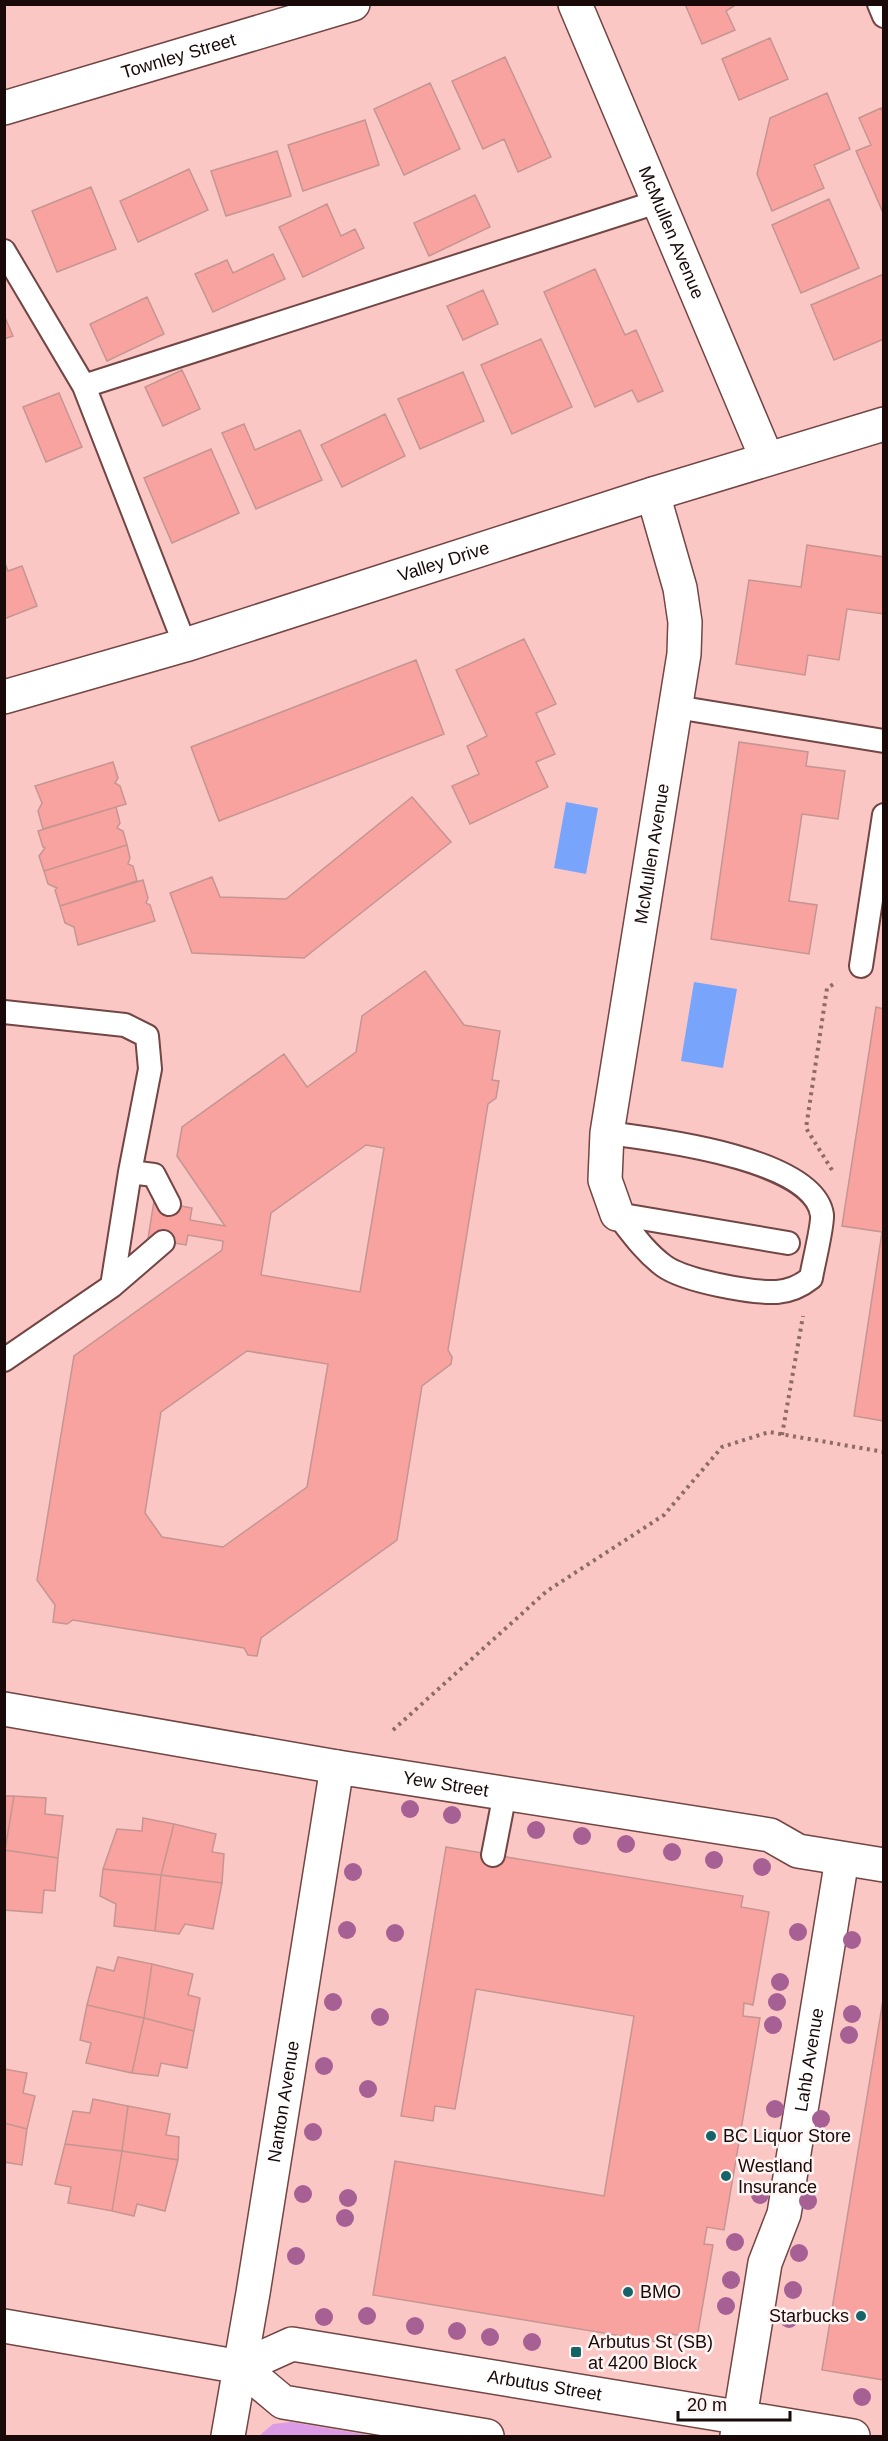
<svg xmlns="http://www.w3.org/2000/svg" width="888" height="2441" font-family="Arial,sans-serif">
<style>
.green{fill:#dc9be5}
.water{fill:#78a5fb}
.building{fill:#f8a39f;stroke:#c59591;stroke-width:1.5;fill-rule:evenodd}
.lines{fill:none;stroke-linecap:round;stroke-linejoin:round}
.lane-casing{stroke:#714644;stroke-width:26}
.street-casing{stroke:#714644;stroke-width:36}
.secondary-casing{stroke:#714644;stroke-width:36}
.path{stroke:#8d6b69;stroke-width:4;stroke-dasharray:3 4.5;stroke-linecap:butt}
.lane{stroke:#fff;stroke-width:22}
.street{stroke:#fff;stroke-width:33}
.secondary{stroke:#fff;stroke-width:33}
.tree{fill:#a66094}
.poi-dot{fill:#15646a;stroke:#fff4f3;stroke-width:2}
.labels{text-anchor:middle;stroke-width:5;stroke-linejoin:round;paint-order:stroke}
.street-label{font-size:18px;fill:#190908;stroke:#fff4f3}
.poi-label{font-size:18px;fill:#190908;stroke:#fff4f3;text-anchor:start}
</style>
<rect width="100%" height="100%" fill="#fbc7c4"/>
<!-- green -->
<path class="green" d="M291,2422L374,2436H259L273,2424Z"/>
<!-- water -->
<path class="water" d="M566,802L598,808L586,874L554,868Z
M694,982L737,989L723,1068L681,1061Z"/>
<!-- building -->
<path class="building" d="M685,4H737L726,11L735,30L702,44Z
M770,38L788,79L739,100L722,59Z
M505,57L551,157L518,172L504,139L483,149L452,81Z
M430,83L460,149L404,175L374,109Z
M827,93L850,149L814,165L824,188L772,211L757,174L770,118Z
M881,108L884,114V215L856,151L871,145L859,118Z
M365,120L379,165L303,191L288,145Z
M277,151L291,196L226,216L211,171Z
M189,169L208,210L138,242L120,201Z
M91,187L116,249L57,272L32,211Z
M475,195L490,227L429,256L414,223Z
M829,199L859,268L801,293L772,225Z
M327,204L341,236L355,229L364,248L303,277L279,227Z
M273,254L285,279L213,312L195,274L227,260L233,273Z
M595,269L625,335L636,330L663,391L638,402L632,390L595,407L544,292Z
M884,274V339L834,360L811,305Z
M483,290L498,324L463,340L447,306Z
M147,297L164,334L107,361L90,324Z
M4,315L13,336L4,339Z
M541,339L572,407L512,434L481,365Z
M182,370L200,409L163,426L145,387Z
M463,372L484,421L420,449L398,399Z
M59,393L82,447L46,462L23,407Z
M385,414L405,456L342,487L321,445Z
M244,424L255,450L300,430L322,480L256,509L222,433Z
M211,449L239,513L172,543L144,478Z
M807,545L884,557V614L847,609L839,660L808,655L805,675L736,664L749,580L801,587Z
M4,561L8,571L22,566L37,606L4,619Z
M524,639L556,704L536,713L555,754L536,762L548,787L470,824L452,786L479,774L467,746L487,736L456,670Z
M416,660L444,734L219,821L191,747Z
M739,742L808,752L806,766L845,771L838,819L802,814L789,901L817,905L809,954L711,939Z
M113,762L118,778L115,783L120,786L126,804L43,829L38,811L42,803L35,786Z
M412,797L451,842L304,958L192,953L170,893L212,877L220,897L286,899Z
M116,807L120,823L117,828L123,831L127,845L44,871L39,856L45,848L43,847L38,831Z
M127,845L130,858L128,864L133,866L137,881L60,906L55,890L57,888L48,884L44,871Z
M143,880L148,898L146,903L150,905L155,921L78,945L74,927L65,923L60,906Z
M425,971L464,1025L500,1031L492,1080L499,1081L496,1098L488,1104L448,1350L452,1357L451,1364L422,1386L397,1540L261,1638L257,1656L248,1655L244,1648L73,1620L67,1624L53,1622L55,1605L37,1580L74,1356L222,1250L223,1241L188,1235L186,1245L148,1239L154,1201L192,1208L190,1220L225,1226L177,1156L182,1127L284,1054L307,1087L356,1052L362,1016ZM366,1145L384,1148L360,1292L261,1275L271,1213ZM247,1351L328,1364L307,1487L223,1547L162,1537L145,1513L161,1412Z
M876,1007L884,1009V1421L854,1416L882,1232L842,1226Z
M4,1796H14L5,1850H4Z
M14,1796L46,1798L45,1814L63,1816L58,1858L5,1850Z
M143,1818L174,1824L161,1875L103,1869L117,1829L142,1831Z
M174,1824L216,1834L212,1852L224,1854L222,1883L161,1875Z
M446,1847L743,1896L741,1907L769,1912L753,2005L744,2003L743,2016L760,2018L724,2230L707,2227L704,2244L713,2245L697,2338L671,2334L670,2344L373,2295L395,2161L604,2196L634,2016L476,1989L455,2109L435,2106L433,2121L401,2116Z
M5,1850L58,1858L55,1891L44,1890L42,1913L4,1910Z
M103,1869L161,1875L155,1931L114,1926L116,1904L100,1896Z
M161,1875L222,1883L213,1929L185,1924L179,1934L155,1931Z
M118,1957L152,1964L144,2018L87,2005L97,1967L114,1971Z
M152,1964L193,1974L188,1995L200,1998L194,2031L144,2018Z
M884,1994V2380L822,2370Z
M87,2005L144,2018L132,2073L86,2063L91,2043L80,2040Z
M144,2018L194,2031L187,2068L161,2063L158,2076L132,2073Z
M4,2069L27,2073L23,2093L35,2096L27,2129L4,2123Z
M93,2099L128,2106L122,2151L65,2144L73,2111L90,2113Z
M128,2106L170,2114L166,2135L179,2137L178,2160L122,2151Z
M4,2123L27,2129L22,2165L4,2162Z
M65,2144L122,2151L112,2211L68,2203L71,2187L55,2184Z
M122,2151L178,2160L165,2211L137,2204L134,2216L112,2211Z"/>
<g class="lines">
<!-- lane casing -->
<g class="lane-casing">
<path id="lane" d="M879,4L884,16
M4,251L84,386L185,645
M84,386L660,201
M676,707L884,741
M861,966L884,815
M4,1012L125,1025L147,1036L150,1069L130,1172L112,1286L4,1360
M607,1133C654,1139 814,1158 822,1215C823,1226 813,1265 811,1278C801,1286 790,1291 777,1292C751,1293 685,1281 664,1266C645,1252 631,1232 617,1214
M130,1172L154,1175L169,1204
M617,1214L788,1243
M112,1286L163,1242
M493,1855L505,1793"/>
</g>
<!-- street casing -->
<g class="street-casing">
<g id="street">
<path id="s1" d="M575,4L767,459"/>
<path id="s2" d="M4,108L353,4"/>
<path id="s3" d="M4,697L185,645L653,494L884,424"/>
<path id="s4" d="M617,1214L605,1180L607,1133L684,654L685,622L680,588L653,494"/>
<path id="s5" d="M4,1709L337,1767L770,1835L798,1851L884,1865"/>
<path id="s6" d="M228,2436L253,2293L337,1767"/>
<path id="s7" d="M737,2436L765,2263L784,2214L842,1859"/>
</g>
</g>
<!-- secondary casing -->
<g class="secondary-casing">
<g id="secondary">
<path d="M4,2326L241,2367L283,2402L487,2436"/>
<path id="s8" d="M241,2367L292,2344L853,2436"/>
</g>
</g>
<!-- path -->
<path class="path" d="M832,1170L806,1128L827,988L837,982
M782,1435L803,1316
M393,1730L547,1591L664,1515L722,1447L769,1432L884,1452"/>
<!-- lane -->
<use href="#lane" class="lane"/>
<!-- street -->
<use href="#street" class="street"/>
<!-- secondary -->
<use href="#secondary" class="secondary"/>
</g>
<!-- trees -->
<g class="tree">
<circle cx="410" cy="1809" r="9"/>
<circle cx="452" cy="1815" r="9"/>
<circle cx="536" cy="1830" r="9"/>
<circle cx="582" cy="1836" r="9"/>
<circle cx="626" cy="1844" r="9"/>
<circle cx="672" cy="1852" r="9"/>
<circle cx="714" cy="1860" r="9"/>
<circle cx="762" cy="1867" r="9"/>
<circle cx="353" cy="1872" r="9"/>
<circle cx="347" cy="1930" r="9"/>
<circle cx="798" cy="1932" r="9"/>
<circle cx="395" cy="1933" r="9"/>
<circle cx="852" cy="1940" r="9"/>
<circle cx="780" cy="1982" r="9"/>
<circle cx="333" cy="2002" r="9"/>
<circle cx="777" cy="2002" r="9"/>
<circle cx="852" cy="2014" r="9"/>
<circle cx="380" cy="2017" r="9"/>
<circle cx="773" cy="2025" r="9"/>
<circle cx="849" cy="2035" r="9"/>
<circle cx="324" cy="2066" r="9"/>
<circle cx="368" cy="2089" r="9"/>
<circle cx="775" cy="2109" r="9"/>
<circle cx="821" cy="2119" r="9"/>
<circle cx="313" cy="2132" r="9"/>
<circle cx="303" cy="2194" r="9"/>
<circle cx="760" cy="2195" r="9"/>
<circle cx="348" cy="2198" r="9"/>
<circle cx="808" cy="2201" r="9"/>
<circle cx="345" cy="2218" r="9"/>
<circle cx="735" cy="2242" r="9"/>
<circle cx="799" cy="2253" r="9"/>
<circle cx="296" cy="2256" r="9"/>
<circle cx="731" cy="2280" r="9"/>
<circle cx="793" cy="2290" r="9"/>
<circle cx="726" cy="2306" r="9"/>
<circle cx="367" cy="2316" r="9"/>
<circle cx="324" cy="2317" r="9"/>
<circle cx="789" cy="2319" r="9"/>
<circle cx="415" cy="2326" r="9"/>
<circle cx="457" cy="2331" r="9"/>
<circle cx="490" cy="2337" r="9"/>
<circle cx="532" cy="2342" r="9"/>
<circle cx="862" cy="2397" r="9"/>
</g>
<!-- markers -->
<g class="poi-dot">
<circle cx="711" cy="2136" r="6"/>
<circle cx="726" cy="2176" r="6"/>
<circle cx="628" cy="2292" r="6"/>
<circle cx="861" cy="2316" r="6"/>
<rect x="570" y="2346" width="12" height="12" rx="3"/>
</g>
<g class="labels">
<!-- street labels -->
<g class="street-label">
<text dy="6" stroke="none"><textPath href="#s2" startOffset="182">Townley Street</textPath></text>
<text dy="6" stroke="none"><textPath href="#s1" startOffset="248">McMullen Avenue</textPath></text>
<text dy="6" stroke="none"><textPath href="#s3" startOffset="460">Valley Drive</textPath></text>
<text dy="6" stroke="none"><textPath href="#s4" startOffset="366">McMullen Avenue</textPath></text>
<text dy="6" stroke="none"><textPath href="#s5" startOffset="448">Yew Street</textPath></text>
<text dy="6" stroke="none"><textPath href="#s7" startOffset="384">Lahb Avenue</textPath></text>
<text dy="6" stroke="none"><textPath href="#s6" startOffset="339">Nanton Avenue</textPath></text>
<text dy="6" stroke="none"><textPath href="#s8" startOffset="312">Arbutus Street</textPath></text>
</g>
<!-- poi labels -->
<g class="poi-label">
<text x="723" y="2142">BC Liquor Store</text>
<text x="738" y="2172">Westland<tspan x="738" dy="21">Insurance</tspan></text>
<text x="640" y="2298">BMO</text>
<text x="849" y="2322" text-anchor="end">Starbucks</text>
<text x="588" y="2348">Arbutus St (SB)<tspan x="588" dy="21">at 4200 Block</tspan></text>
</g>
</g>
<!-- border -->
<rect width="888" height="2441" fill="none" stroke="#190908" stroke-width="12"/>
<!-- scale -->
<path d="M678 2411v9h112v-9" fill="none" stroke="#190908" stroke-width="3"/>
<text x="687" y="2411" font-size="18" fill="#190908" stroke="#fff4f3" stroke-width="4.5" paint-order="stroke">20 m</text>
</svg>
